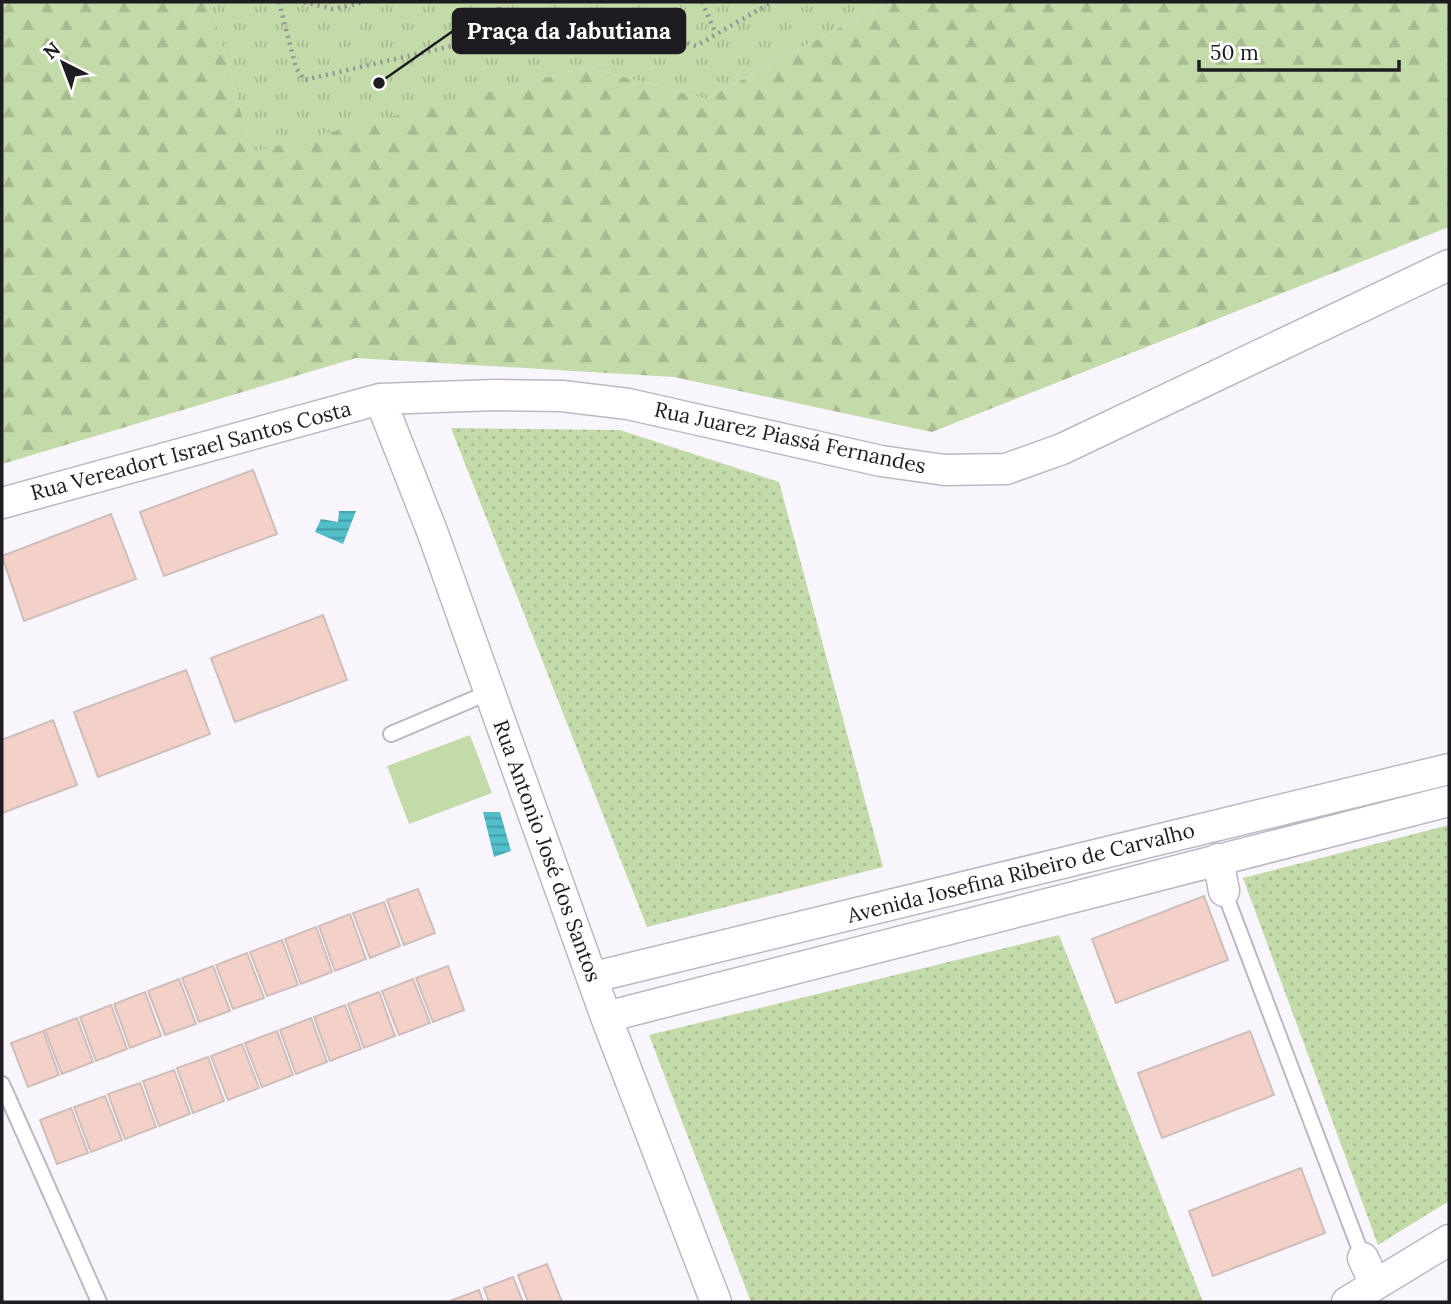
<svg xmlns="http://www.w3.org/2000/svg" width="1451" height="1304" font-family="Lora,serif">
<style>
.grass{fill:url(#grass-dots)}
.forest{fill:url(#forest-firs)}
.park{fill:url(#park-tufts)}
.garden{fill:#c3daa9}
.water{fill:url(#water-rules)}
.building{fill:#f3d1c9;stroke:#cebeb9;stroke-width:2}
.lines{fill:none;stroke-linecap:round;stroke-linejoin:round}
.service-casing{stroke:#bdb7c4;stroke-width:18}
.minor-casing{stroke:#bdb7c4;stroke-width:33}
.path{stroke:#949197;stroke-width:4.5;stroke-dasharray:2 5;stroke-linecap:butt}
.service{stroke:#fff;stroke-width:14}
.minor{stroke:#fff;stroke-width:30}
.labels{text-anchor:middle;stroke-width:5;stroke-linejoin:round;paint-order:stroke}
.street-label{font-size:21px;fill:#1e1c20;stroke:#fff}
.leader{fill:none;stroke:#1e1c20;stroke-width:2.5}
.callout-dot{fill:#1e1c20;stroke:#fff;stroke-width:2.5}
.callout{fill:#1e1c20;stroke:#1e1c20;stroke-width:2.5}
.callout-label{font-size:23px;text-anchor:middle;font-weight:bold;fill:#fff}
</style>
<defs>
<pattern id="grass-dots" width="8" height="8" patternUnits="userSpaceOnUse" patternTransform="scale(1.75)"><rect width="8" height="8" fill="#c3daa9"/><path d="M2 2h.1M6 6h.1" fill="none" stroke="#a7ba91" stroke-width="1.8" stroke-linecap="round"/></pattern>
<pattern id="forest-firs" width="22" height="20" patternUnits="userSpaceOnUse" patternTransform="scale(1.75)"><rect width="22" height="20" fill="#c3daa9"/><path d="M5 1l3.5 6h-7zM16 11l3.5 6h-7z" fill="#a7ba91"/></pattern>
<pattern id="park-tufts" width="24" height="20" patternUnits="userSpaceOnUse" patternTransform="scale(1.75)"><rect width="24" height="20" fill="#c3daa9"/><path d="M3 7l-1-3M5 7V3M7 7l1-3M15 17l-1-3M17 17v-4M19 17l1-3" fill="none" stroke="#a7ba91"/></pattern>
<pattern id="water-rules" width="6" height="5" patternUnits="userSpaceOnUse" patternTransform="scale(1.75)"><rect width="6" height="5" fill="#51bec9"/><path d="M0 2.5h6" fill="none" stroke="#439aa3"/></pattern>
</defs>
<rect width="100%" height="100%" fill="#f9f5fd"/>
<!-- grass -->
<path class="grass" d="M451,428L620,430L779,482L883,867L647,927Z
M1449,825V1201L1378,1245L1243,878Z
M1059,935L1203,1302H751L649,1035Z"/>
<!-- forest -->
<path class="forest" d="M2,2H210L252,151L587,67L706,99L887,2H1449V227L932,432L674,377L356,358L2,464Z"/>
<!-- park -->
<path class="park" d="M210,2H887L706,99L587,67L252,152Z"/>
<!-- garden -->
<path class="garden" d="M470,735L492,793L409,824L387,766Z"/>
<!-- water -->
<path class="water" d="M339,511H356L343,544L315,532L321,519L338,522Z
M483,812H500L511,851L494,857Z"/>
<!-- building -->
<path class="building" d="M253,470L277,534L164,576L140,512Z
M111,514L136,579L24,621L2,556Z
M323,615L347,680L235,722L211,658Z
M186,670L210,734L98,777L74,712Z
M53,720L77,785L2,813V740Z
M418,889L435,933L404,945L387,900Z
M1204,896L1228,960L1116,1003L1092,939Z
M384,902L400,946L370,958L353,913Z
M350,914L366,959L335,971L319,926Z
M316,927L332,972L301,984L285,939Z
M282,940L298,985L267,996L250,952Z
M247,953L264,998L233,1009L216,965Z
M213,966L230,1011L199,1022L182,978Z
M448,966L464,1010L433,1022L416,978Z
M179,979L196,1024L165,1035L148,991Z
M413,979L430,1023L399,1035L382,991Z
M145,992L161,1036L130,1048L114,1004Z
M379,992L395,1036L364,1048L348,1004Z
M111,1005L127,1049L96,1061L80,1017Z
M345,1005L361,1049L330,1061L314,1017Z
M77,1018L93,1062L62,1074L45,1030Z
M311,1018L327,1062L296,1074L280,1030Z
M43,1031L59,1075L28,1087L11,1043Z
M277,1031L293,1075L262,1087L245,1043Z
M1250,1031L1274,1095L1162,1138L1138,1073Z
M242,1044L259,1088L228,1100L211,1056Z
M208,1057L224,1101L193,1113L177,1068Z
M174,1070L190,1114L159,1126L143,1081Z
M140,1083L156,1127L125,1139L108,1094Z
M105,1096L122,1140L91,1152L74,1107Z
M71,1108L88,1153L57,1164L40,1120Z
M1301,1168L1325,1233L1213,1276L1189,1211Z
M547,1264L562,1302H528L518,1275Z
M513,1277L523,1302H489L484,1288Z
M479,1290L483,1302H450V1301Z"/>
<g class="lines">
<!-- service casing -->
<g class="service-casing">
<path id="service" d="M391,734L490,692
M1224,891L1363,1258
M2,1084L99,1302"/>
</g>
<!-- minor casing -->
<g class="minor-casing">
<path id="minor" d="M380,399L432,531L606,1017L716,1302
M2,503L380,399L495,395L562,396L628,404L881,461L945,470L1006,469L1062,449L1449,265
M1218,859L1224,891
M594,977L1449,769
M606,1017L1449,801
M1363,1258L1375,1284
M1347,1302L1449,1240"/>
</g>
<!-- path -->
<path class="path" d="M279,2L296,68L304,80L526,29L611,19L696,46L772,2
M304,2L333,9L364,2
M702,2L716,34
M492,36L501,2"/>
<!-- service -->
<use href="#service" class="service"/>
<!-- minor -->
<use href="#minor" class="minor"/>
</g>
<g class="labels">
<!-- street labels -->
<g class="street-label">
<text transform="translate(790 438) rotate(12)" y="7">Rua Juarez Piassá Fernandes</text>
<text transform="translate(191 451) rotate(-15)" y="7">Rua Vereadort Israel Santos Costa</text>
<text transform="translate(547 851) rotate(70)" y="7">Rua Antonio José dos Santos</text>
<text transform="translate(1021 873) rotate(-14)" y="7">Avenida Josefina Ribeiro de Carvalho</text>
</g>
</g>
<!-- callouts -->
<path class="leader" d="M379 83L453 31"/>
<circle class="callout-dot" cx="379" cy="83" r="7"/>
<rect class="callout" x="453" y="9" width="232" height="44" rx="7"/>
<g class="callout-label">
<text x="569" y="39">Praça da Jabutiana</text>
</g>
<!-- border -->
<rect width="1451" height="1304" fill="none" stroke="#1e1c20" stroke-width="7"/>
<!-- north arrow -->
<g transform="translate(63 63) rotate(318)" stroke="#ffffff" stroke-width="5" paint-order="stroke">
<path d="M0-5L12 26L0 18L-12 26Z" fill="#1e1c20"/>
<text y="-10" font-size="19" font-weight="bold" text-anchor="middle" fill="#1e1c20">N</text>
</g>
<!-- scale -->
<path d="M1199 60v10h200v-10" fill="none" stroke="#1e1c20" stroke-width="3.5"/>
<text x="1210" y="60" font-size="21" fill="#1e1c20" stroke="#ffffff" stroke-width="5" paint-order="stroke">50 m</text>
</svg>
